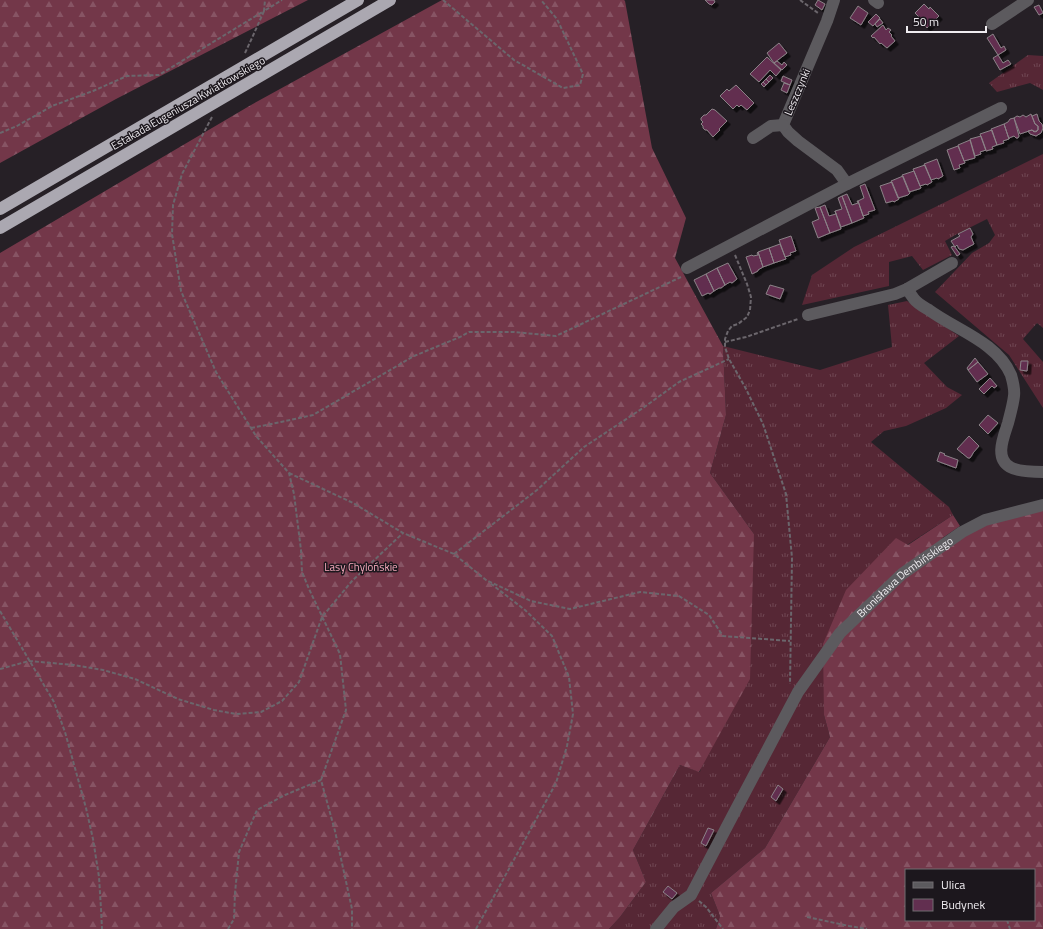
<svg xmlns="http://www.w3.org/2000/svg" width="1043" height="929" font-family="'Titillium Web',sans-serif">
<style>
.grass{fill:url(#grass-tufts)}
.forest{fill:url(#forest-firs);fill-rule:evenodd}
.building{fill:#622f50;stroke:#8b8287;filter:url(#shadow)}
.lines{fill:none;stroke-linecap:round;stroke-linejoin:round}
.path{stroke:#6b666c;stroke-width:2;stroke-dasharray:4 2;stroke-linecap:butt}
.minor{stroke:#5c5a5e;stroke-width:12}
.highway-bridge{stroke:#aba8b1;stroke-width:12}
.labels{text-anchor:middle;stroke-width:3;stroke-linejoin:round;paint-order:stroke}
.street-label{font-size:11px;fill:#efecf0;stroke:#1c171d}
.park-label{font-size:11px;fill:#f6aabd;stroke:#1c171d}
</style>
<defs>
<pattern id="grass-tufts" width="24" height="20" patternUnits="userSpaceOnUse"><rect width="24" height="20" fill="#562735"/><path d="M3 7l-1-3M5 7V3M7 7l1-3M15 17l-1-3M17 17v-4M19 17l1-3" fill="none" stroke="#6f4653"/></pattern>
<pattern id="forest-firs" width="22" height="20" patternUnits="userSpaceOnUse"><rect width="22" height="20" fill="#733749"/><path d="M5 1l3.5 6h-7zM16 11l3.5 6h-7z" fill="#875464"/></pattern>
<filter id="shadow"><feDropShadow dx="3.5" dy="3.5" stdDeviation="0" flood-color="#0009"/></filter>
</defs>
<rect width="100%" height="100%" fill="#262026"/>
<!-- grass -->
<path class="grass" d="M1028,55L1043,56V90L1030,83L997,92L989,83Z
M1043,154V328L1037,323L1023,339L1043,362V408L1009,355L935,292L972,253L989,243L995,235L987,219L957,234L945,241L952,255L923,270L912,256L889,262V286L802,305L812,275L854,247Z
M907,301L959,336L924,363L947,387L962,395L946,408L906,426L884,431L871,442L949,507L953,515L907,545L824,715L830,737L765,848L711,893L720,916L716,929H609L620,917L646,882L633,850L680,765L700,772L754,534L710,473L726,415L723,346L820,370L892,347L888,305Z"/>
<!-- forest -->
<path class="forest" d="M0,0H308L116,99L0,163Z
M442,0H624L625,1L652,148L686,218L675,258L723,346L726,415L710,473L754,534L750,679L699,772L680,765L633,850L646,882L620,917L609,929H0V253L251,105Z
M1043,509V929H716L720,916L711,893L765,848L830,737L824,715L823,644L846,590L896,538L908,545L953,515L960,526L941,539L990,521ZM906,870H1034V920H906Z"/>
<!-- building -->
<path class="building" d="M705,0H714L715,2L712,5L709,4Z
M818,0L825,4L822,10L815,5Z
M924,4L929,9L930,7L939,16L927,28L919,19L920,18L915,13Z
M1039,5L1043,13L1039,15L1034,7Z
M858,6L868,13L861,25L850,18Z
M876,14L880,18L873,26L868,22Z
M880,19L883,23L877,27L875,24Z
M883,25L886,30L888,28L891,30L889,32L892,35L891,36L895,41L887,48L881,43L880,44L874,37L873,38L871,36Z
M993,34L1001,48L1004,46L1006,50L998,55L987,38Z
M779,43L787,53L774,63L767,53Z
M998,55L1003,63L1008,60L1011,64L1000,70L993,58Z
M767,57L781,70L776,76L770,70L759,82L750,74Z
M777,61L782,65L784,62L787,65L782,70L774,63Z
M770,75L773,78L769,82L766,79Z
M783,76L792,80L790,85L781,81Z
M766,79L769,82L766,85L763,82Z
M763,82L766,85L764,87L761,84Z
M784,83L790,85L787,93L781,90Z
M736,85L754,103L747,110L741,105L739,107L737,105L733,109L720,96L727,89L729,91Z
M712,109L715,110L727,121L719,129L720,130L713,137L707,130H705L703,128V126L701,124L703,122L701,120V118L704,115H706Z
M1031,114L1035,124L1038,126V130L1034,132L1032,130L1020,134L1014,118L1017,116L1020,117L1023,115L1026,117Z
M1037,114L1039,121L1042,124L1043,128L1041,133L1036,136L1030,134L1028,131L1032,130L1036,132L1038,130V126L1035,124L1032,116Z
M1014,118L1019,136L1018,138H1016L1014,136L1009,138V139L1004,124L1008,122L1010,119Z
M1004,124L1009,139L1003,141L1004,143L997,145L991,129Z
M992,130L997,145L992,147L993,149L986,151L980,134Z
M981,136L986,150L980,152L981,154L975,156L970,139Z
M970,140L975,158L964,161L958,145Z
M958,146L965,163L959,165L960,168L954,170L947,150Z
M937,159L943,176L938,179L937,178L931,180L924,164Z
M925,165L932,182L927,185L926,184L920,186L913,169Z
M914,171L921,188L919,189L909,192L902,175Z
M903,176L910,193L908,195L898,198L891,181Z
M892,182L899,199L894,202L893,201L886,203L880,186Z
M865,184L875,210L868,212L869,214L863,216L858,201L864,198L860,186Z
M847,194L852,205L858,203L857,201H858L864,218L852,223L842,196Z
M842,196L852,223L841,227L835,211L842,209L838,198Z
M825,205L829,216L836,214L835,211L841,229L830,233L820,207Z
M820,207L830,233L818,238L812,222L819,219L815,208Z
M970,228L973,234L971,237L974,244L963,250L959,249L957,245L955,247L951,241L960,236L958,234Z
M791,236L796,251L790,253L791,255L785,257L779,240Z
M780,244L786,259L774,263L769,248Z
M954,246L960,254L957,256L951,247Z
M769,248L774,263L763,267L758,252Z
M758,252L763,267L758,270V271L752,274L746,257L752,255L753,256L758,255L757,253Z
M728,263L737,279L732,283L730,282L725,285L717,268Z
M717,268L725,285L721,288H719L714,291L706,274Z
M706,274L714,291L710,294L708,293L702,296L694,280Z
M770,285L784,289L780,299L766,294Z
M975,358L978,362L968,370L967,368Z
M1021,361H1028L1027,371L1020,370Z
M978,362L988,374L977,382L968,370Z
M990,378L997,386L994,388L992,386L984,394L979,389Z
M988,415L998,423L988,434L979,425Z
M969,436L979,446L973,453L972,455L970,458H968L957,449Z
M940,452L945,454L944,455L958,460L956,468L937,461Z
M778,785L783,789L776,801L771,797Z
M708,828L714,830L706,846L701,843Z
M668,886L677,893L672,899L663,892Z"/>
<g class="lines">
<!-- path -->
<path class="path" d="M443,0L514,60L563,88L580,85L583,74L557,19L541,0
M800,0L818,13
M245,53L252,38L264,11L282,0
M212,117L182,174L173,205L172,234L181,291L216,372L256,436L289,473L294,494L301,550L302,572L309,589L340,654L346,710L321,780L335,831L352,909V929
M0,133L17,126L52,106L93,91L127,76L159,75L264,11L265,0
M735,255L747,284L751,297L750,310L747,317L738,324L732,326L728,331L725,339V347L729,359L745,387L763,424L786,494L792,558L790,684
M725,342L746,337L798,319
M251,428L281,422L313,415L414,356L460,337L469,332H514L556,336L681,277
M289,473L353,503L403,533L454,554L486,580L531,601L570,609L640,592L679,596L709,615L723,636L790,641
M454,554L537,490L584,447L643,408L679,382L729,359
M0,611L54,702L65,732L86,808L93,839L99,877L101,909L102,929
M0,669L29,661L74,665L103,670L135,679L178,699L214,710L236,714L261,712L282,701L299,682L322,617L352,581L403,533
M699,901L706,907L723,929
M807,917L849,926L867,929
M1007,920L1010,929
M228,929L234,919L235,893L239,852L257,810L285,795L321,780
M476,929L556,783L567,746L573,714L569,677L552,636L525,610L490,583"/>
<!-- minor -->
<g class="minor">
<path d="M834,0L827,21L783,125L788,132L798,141L837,170L847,184"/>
<path d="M874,0L878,3"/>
<path d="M992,24L1028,0"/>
<path d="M753,138L771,126L783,125"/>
<path d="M687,268L847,184L1001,108"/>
<path d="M907,289C909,292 912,296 914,299C918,304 924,307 929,310C956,330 997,342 1011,375C1013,382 1015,389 1014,396C1013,405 1010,415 1008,423C1004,436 994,458 1010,467C1018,472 1034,472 1043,472"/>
<path d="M808,315L895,294L907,289L952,263"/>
<path id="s1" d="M656,929L674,907L691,895L734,813L798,692L840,633L902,574L962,532L985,520L1043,505"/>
</g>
<!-- highway-bridge -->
<path class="highway-bridge" d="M0,209L358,0
M0,228L390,0"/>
</g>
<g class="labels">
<!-- street labels -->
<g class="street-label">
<text transform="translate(797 92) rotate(-67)" y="4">Leszczynki</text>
<text transform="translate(188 103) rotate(-30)" y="4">Estakada Eugeniusza Kwiatkowskiego</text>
<text dy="4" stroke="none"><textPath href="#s1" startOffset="437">Bronisława Dembińskiego</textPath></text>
</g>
<!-- park labels -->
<g class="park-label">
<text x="361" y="571">Lasy Chylońskie</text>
</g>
</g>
<!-- legend -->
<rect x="905" y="869" width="130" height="52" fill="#1c171d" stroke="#706c71"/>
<rect x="913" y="882" width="20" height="6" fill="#5c5a5e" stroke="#706c71"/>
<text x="941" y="889" font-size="12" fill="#efecf0">Ulica</text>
<rect x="913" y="899" width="20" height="12" fill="#622f50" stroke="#706c71"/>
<text x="941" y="909" font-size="12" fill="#efecf0">Budynek</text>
<!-- scale -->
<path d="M907 26v6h79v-6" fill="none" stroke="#efecf0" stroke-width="2"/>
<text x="913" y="26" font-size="12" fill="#efecf0" stroke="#1c171d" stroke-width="3" paint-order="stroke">50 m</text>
</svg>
